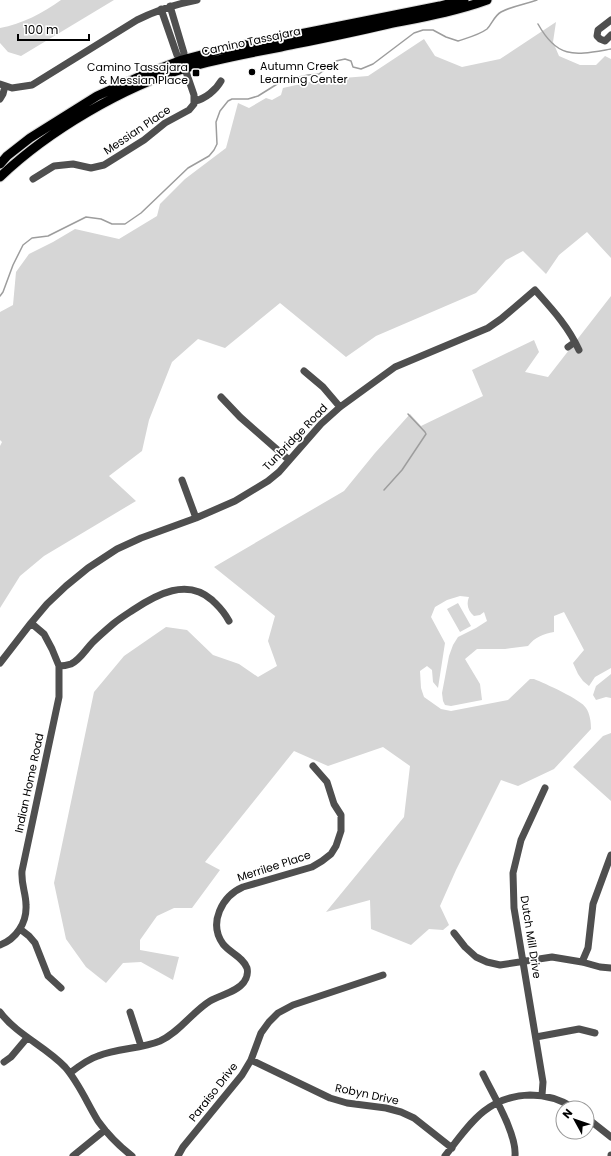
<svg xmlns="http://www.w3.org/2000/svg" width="611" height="1156" font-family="Poppins,sans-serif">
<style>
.green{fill:#d6d6d6}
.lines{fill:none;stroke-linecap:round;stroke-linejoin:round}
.stream{stroke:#9d9d9d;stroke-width:1.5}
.major-casing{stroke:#dbdbdb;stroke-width:11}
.minor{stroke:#4f4f4f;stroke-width:7}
.major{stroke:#000;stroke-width:9}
.poi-dot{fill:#000;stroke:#fff;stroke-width:1.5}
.labels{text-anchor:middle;stroke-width:3.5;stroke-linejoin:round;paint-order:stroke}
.street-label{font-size:11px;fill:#000;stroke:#fff}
.poi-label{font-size:11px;fill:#000;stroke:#fff;text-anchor:start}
</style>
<rect width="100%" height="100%" fill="#fff"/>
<!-- green -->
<path class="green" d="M61,0H114L21,56L8,52L0,43V28C22,24 43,13 61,0Z
M556,22L553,42L559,56L580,65H596L605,56L611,59V258L587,232L559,255L546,274L523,251L506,260L476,293L376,336L346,357L280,303L225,348L198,339L172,362L149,420L142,451L109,476L136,501L44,556L20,576L0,608V446L2,442L0,440V312L13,305L16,272L29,254L53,242L75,229L119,239L157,216L160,204L185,179L226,148L238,103L249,108L266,98L272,100L281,95L283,88L318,80L368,76L424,39L435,56L462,67L500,59Z
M611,296V668L595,677L589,686L583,681L578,674L573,663L584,650L564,612L554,616V632C543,634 535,637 528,646L505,649H477L465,659L480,684L482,700L451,706L445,705L443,701L442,693L449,656L453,645L458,637L476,628L487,621L484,612L480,615L474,616C468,611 466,604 469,597L460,596L447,600L435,607L431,617L445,643L438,688L433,682L432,670L427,666L420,671L421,688L424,697L441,709L451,711L508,700L530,679H534C544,683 582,700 586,708C590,714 591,722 591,729L554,769L518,786L501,780L456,870L440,906L449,925L443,930L429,929L411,945L371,929L370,900L326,912L404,817L410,766L383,747L328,766L294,751L205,862L220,870L192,908H174L157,916L140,940V950L179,957L173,980L141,962L123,963L106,983L86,967L66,939L54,883L94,692L124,656L166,627L187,630L213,655L239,664L258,677L277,666L268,641L275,616L214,567L344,491L375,453L410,414L421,426L483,396L472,370L534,340L539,352L525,372L548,377Z
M458,603L471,626L460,632L447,609Z
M611,674V698L606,697L596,700L593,695L596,686Z
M611,733V801L573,767L603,736Z"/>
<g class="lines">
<!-- stream -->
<path class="stream" d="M538,24C558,60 575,55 611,49
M0,296L3,292L13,265L23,245L32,238L48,236L86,217L101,219L112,224H125L141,213L188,168L209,156L214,150L217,144L216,122L220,111L228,101L232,99H248L258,96L282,81L308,75L319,74L336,61L345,59L351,61L353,67L361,69L373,64L414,33L423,30H433L446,37L458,41C467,38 479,35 487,29C492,24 494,16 501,12C512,6 526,4 537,0
M384,490L402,470L426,434L425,432L408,414"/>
<!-- major casing -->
<g class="major-casing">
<path id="major" d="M0,164L7,156L30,138L97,96L143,75L182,60L220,50L440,6L464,0
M0,177C48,131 123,87 186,68C217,59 249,53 281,47C315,40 350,33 384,25C418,18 454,12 487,0"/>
</g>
<!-- minor -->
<path class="minor" d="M161,9L177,55L182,60
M611,20L598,30L597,36L600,39L605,41L611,35
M0,84L12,88L32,85L137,20C157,10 176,4 197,0
M0,99L3,94L5,86
M195,101C205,99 216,90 221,81
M33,179L54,166L73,164L91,168L104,165L144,140L165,123L189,110L194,104V95L182,60L184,53L170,6
M568,347L575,342
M304,371L323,387L340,407
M221,397L240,417L289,460
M182,480L196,518
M0,663L31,623L47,604L66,586L88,568L117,549L141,538L196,518L235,501L268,481L279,472L321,424L340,407L395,367L488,328L501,319L535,290C552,309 568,326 579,350
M59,666C63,666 68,665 71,664C80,660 86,649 93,642C99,636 106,630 113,624C119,619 127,614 133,610C157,594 187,578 212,600C220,608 223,610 229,621
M20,929L29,936L35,943L48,976L61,988
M454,933L465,947L476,957L487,962L500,965L552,957L582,962L600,967L611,968
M0,945C16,939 27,923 26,905C26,893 21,885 22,871L59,697V666L52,649L44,634L31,623
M582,962L588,948L593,904L611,855
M0,1012C17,1035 45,1046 65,1067C79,1083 87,1103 98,1121C108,1135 119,1146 132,1156
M130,1012L141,1046
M536,1037L579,1029L595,1033
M251,1060L330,1098L347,1103L386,1108L401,1112L414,1118L452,1148
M4,1062L11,1057L27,1038
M70,1073C79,1066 88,1059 98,1056C118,1048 141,1049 160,1041C180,1032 192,1012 210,1001C220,995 237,992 244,982C247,978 248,972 247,968C243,957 230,953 223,944C208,923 222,896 243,887L312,867L322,861L331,854L336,846L341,831V815L334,804L327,782L313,766
M483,1074C493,1095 517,1134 515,1156
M542,1095L543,1082L514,908L513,873L521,840L545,788
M587,1118L611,1137
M73,1156L105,1130
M178,1156L183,1147L242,1075L251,1060L261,1033L269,1022L278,1013L293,1005L383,975
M445,1156C469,1125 487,1096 530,1095C546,1095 560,1099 574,1108
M611,1156V1155"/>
<!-- major -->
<use href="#major" class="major"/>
</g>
<!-- markers -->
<g class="poi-dot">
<circle cx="252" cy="72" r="4"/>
<rect x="192" y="69" width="8" height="8" rx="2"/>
</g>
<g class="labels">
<!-- street labels -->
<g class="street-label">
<text transform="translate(251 41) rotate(-12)" y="4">Camino Tassajara</text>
<text transform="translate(137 130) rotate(-34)" y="4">Messian Place</text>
<text transform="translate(295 437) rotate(-46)" y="4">Tunbridge Road</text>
<text transform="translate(29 783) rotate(-78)" y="4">Indian Home Road</text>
<text transform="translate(274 866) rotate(-18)" y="4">Merrilee Place</text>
<text transform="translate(531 937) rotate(81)" y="4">Dutch Mill Drive</text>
<text transform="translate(213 1092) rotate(-52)" y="4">Paraiso Drive</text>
<text transform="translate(367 1094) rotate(12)" y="4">Robyn Drive</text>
</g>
<!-- poi labels -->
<g class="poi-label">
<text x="260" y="70">Autumn Creek<tspan x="260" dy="13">Learning Center</tspan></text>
<text x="188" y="71" text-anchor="end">Camino Tassajara<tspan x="188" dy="13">&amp; Messian Place</tspan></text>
</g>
</g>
<!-- north arrow -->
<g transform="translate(575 1120) rotate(310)"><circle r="19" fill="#ffffff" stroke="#999999"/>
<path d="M0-3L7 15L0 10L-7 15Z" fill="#000000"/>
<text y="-6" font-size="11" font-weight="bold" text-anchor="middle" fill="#000000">N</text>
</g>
<!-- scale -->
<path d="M18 34v6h71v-6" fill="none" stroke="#000000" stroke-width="2"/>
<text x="24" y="34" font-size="12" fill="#000000" stroke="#ffffff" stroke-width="3" paint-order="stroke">100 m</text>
</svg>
